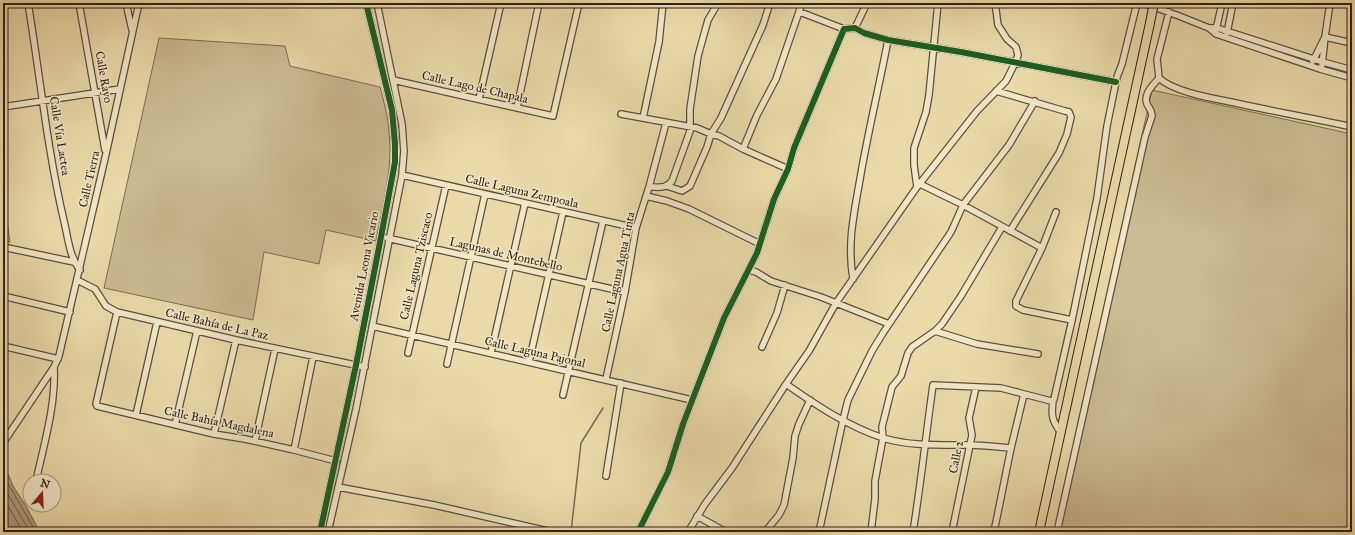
<svg xmlns="http://www.w3.org/2000/svg" width="1355" height="535" font-family="'IM FELL Great Primer',serif">
<style>
.green{fill:#cabb90;stroke:#7d6e54}
.water{fill:#ab9b77;stroke:#7a6b51}
.lines{fill:none;stroke-linecap:round;stroke-linejoin:round}
.shore{stroke:#6e5e47;stroke-width:1}
.stream{stroke:#7a6b51;stroke-width:1.5}
.minor-casing{stroke:#5e503c;stroke-width:8}
.highway-casing{stroke:#302217;stroke-width:10}
.minor{stroke:#f1e7c7;stroke-width:5.5}
.highway{stroke:#eadaa9;stroke-width:8}
.highway-bridge-casing{stroke:#302217;stroke-width:10;stroke-linecap:butt}
.highway-bridge{stroke:#eadaa9;stroke-width:8}
.cycleway-casing{stroke:#f1e7c7;stroke-width:8}
.cycleway{stroke:#1b5e20;stroke-width:6}
.labels{text-anchor:middle;stroke-width:3;stroke-linejoin:round;paint-order:stroke}
.street-label{font-size:12px;fill:#302217;stroke:#f1e7c7}
</style>
<rect width="100%" height="100%" fill="#eadaa9"/>
<filter id="stains"><feTurbulence type="fractalNoise" baseFrequency=".005" numOctaves="4"/><feColorMatrix values="0 0 0 0 .2 0 0 0 0 .09 0 0 0 0 .02 0 0 0 .5 -.17"/></filter>
<radialGradient id="worn" r=".72"><stop offset=".6" stop-color="#630" stop-opacity="0"/><stop offset="1" stop-color="#630" stop-opacity=".3"/></radialGradient>
<!-- green -->
<path class="green" d="M159,38L285,46L290,66L380,87C384,102 388,117 389,132C393,169 383,206 376,241L326,230L319,264L264,252L253,320L104,288Z
M1152,90L1352,134V532H1054Z
M3,192L10,242L3,241Z"/>
<!-- water -->
<path class="water" d="M3,468L9,476L13,486L26,506L40,532H3Z"/>
<g class="lines">
<!-- shore -->
<path class="shore" d="M3,475L36,532
M3,486L30,532
M3,497L23,532"/>
<!-- stream -->
<path class="stream" d="M571,532L581,443L603,408"/>
<!-- minor casing -->
<g class="minor-casing">
<path id="minor" d="M28,3C40,75 47,149 64,221C68,237 69,256 80,270
M79,3L105,150
M126,3L132,30
M1143,3L1179,16L1209,28H1217L1323,62L1352,70
M800,12L844,29
M1169,12L1157,59L1159,78C1174,92 1211,98 1231,102C1271,111 1312,118 1352,127
M855,28L867,3
M1209,28L1216,34L1320,69L1352,78
M1216,30L1222,3
M1227,33L1233,3
M1313,61L1325,37L1330,3
M1322,65L1325,37L1352,43
M393,80L553,116L579,3
M996,91L1065,111L1069,112L1071,117L1067,134L1059,153L1010,231
M479,99L501,3
M3,107L120,89
M517,108L539,3
M621,114L697,128L711,134L719,136L743,149L788,169
M643,118L659,42L663,3
M743,149L757,115L776,79L802,3
M402,175L636,228
M920,184L963,205L1042,248
M667,186L682,191L690,186L707,147L711,134L721,118L763,25L770,3
M649,187C659,187 666,189 672,181L690,131V109L698,56L708,20L718,3
M917,187L914,165V148L926,112L929,95L938,3
M646,196L667,201L689,209L760,244
M1056,212L1042,248L1016,301V306L1023,310L1072,320
M387,238L625,292
M3,247L74,262
M749,270L756,272L771,281L821,297L889,324
M853,279C847,243 854,214 860,179C868,132 879,87 888,40
M77,280L95,289L106,306L117,312L236,340L365,367
M3,296L70,312
M117,312L96,404L97,406L214,434L245,439L294,450L336,461
M372,326L692,400
M935,331L977,344L1038,354
M3,346L58,359
M762,347L777,313L785,285
M408,353L446,185
M491,353L525,203
M529,362L563,212
M447,364L485,194
M606,379L625,292L636,228L649,187L666,123
M786,384C816,405 847,426 883,438C909,446 940,445 968,445C982,445 997,447 1011,448
M1024,394L1051,401L1054,399L1072,320L1097,198L1107,126L1117,77L1122,64L1137,3
M563,395L603,221
M1053,401C1051,416 1052,420 1061,433
M136,415L157,322
M175,425L197,331
M214,434L236,340
M255,441L275,349
M3,443L54,367L59,356L106,154L139,3
M294,450L313,357
M606,476L621,383
M36,481C44,444 56,405 54,367
M338,487L434,505L552,532
M697,516L726,532
M320,532L356,365L381,237L395,162V144L392,110L366,3
M328,532L356,409L402,175L404,151L402,124L377,3
M638,532L668,472L683,424L724,318L757,253L774,199L788,169L794,148L844,29L855,28L864,33L888,40L961,52L1116,82
M688,532L705,504L732,468L786,384L809,351L836,303L917,187L977,111L1006,81L1015,63L1018,55L1016,47L1007,39L998,25L995,3
M765,532L779,515L784,505L793,458L795,436L799,424L810,400
M819,532L843,420L848,400L872,351L883,333L951,232L963,205L1009,145L1035,101
M871,532L875,499V481L883,438L882,427L892,387L901,376L908,353L912,347L935,331L942,324L961,296L1002,227
M913,532C921,483 926,434 933,385L1001,388L1024,394L1011,448L994,532
M952,532L972,435L969,418L976,387
M1057,532L1145,137L1152,116C1152,111 1149,108 1147,104C1143,94 1153,85 1159,78"/>
</g>
<!-- highway casing -->
<g class="highway-casing">
<path id="highway" d="M1039,532L1150,23"/>
</g>
<!-- minor -->
<use href="#minor" class="minor"/>
<!-- highway -->
<use href="#highway" class="highway"/>
<!-- highway-bridge casing -->
<g class="highway-bridge-casing">
<path id="highway-bridge" d="M1150,23L1154,3"/>
</g>
<!-- highway-bridge -->
<use href="#highway-bridge" class="highway-bridge"/>
<!-- cycleway casing -->
<g class="cycleway-casing">
<path id="cycleway" d="M320,532L356,365L381,237L395,162V144L392,110L366,3
M638,532L668,472L683,424L724,318L757,253L774,199L788,169L794,148L844,29L855,28L864,33L888,40L961,52L1116,82"/>
</g>
<!-- cycleway -->
<use href="#cycleway" class="cycleway"/>
</g>
<g class="labels">
<!-- street labels -->
<g class="street-label">
<text transform="translate(104 77) rotate(80)" y="4">Calle Rayo</text>
<text transform="translate(475 87) rotate(13)" y="4">Calle Lago de Chapala</text>
<text transform="translate(60 136) rotate(81)" y="4">Calle Vía Lactea</text>
<text transform="translate(89 179) rotate(-77)" y="4">Calle Tierra</text>
<text transform="translate(522 191) rotate(13)" y="4">Calle Laguna Zempoala</text>
<text transform="translate(506 254) rotate(13)" y="4">Lagunas de Montebello</text>
<text transform="translate(364 266) rotate(-79)" y="4">Avenida Leona Vicario</text>
<text transform="translate(416 266) rotate(-77)" y="4">Calle Laguna Tziscaco</text>
<text transform="translate(618 272) rotate(-78)" y="4">Calle Laguna Agua Tinta</text>
<text transform="translate(217 324) rotate(13)" y="4">Calle Bahía de La Paz</text>
<text transform="translate(535 352) rotate(13)" y="4">Calle Laguna Pajonal</text>
<text transform="translate(219 422) rotate(12)" y="4">Calle Bahía Magdalena</text>
<text transform="translate(956 457) rotate(-79)" y="4">Calle 2</text>
</g>
</g>
<!-- margin -->
<rect width="1355" height="535" fill="none" stroke="#eadaa9" stroke-width="16"/>
<rect x="4" y="4" width="1347" height="527" fill="none" stroke="#302217" stroke-width="2"/>
<rect x="8" y="8" width="1339" height="519" fill="none" stroke="#302217"/>
<!-- north arrow -->
<g transform="translate(42 493) rotate(19)"><circle r="19" fill="#f1e7c7" stroke="#a49881"/>
<path d="M0-3L7 15L0 10L-7 15Z" fill="#8f2418"/>
<text y="-6" font-size="11" font-weight="bold" text-anchor="middle" fill="#302217">N</text>
</g>
<rect width="100%" height="100%" filter="url(#stains)"/>
<rect width="100%" height="100%" fill="url(#worn)"/>
</svg>
